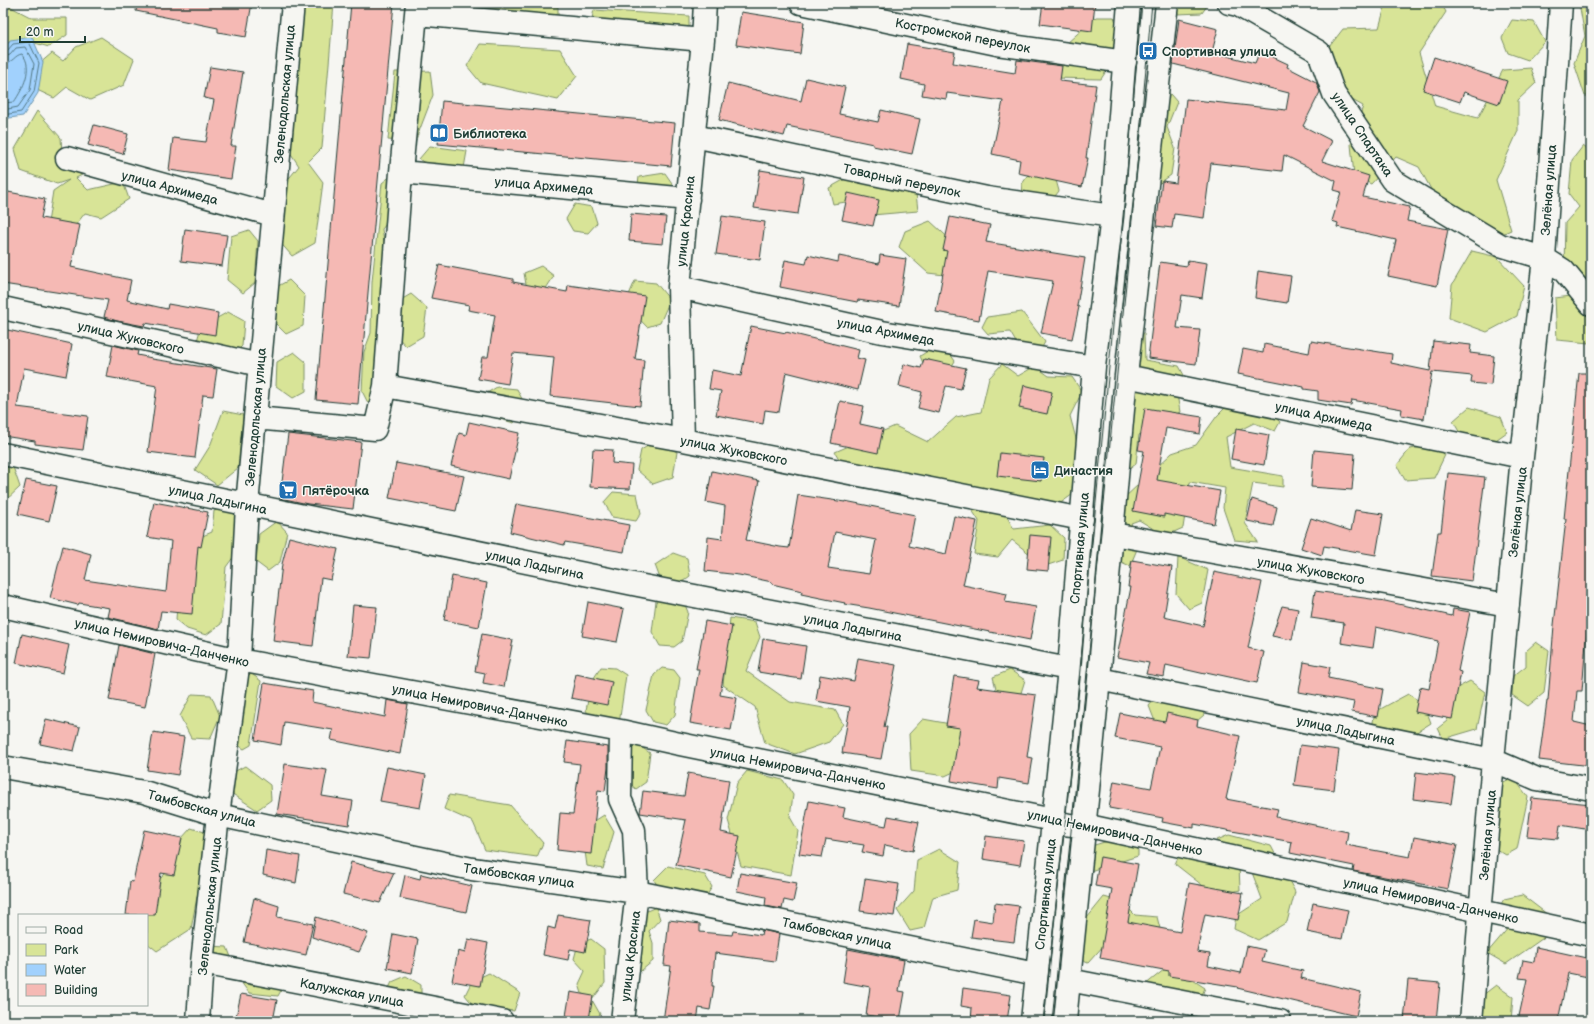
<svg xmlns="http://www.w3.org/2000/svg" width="1594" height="1024" font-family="'Balsamiq Sans',sans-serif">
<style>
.green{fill:#d8e497;stroke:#7c9066}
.water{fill:#a1d1fd;stroke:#6d96ad}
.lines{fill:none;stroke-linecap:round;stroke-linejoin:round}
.shore{stroke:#537884;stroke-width:1}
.building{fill:#f5b9b4;stroke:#1f3d34;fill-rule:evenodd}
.minor-casing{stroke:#1f3d34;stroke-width:25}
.minor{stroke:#f6f6f2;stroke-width:22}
.tram{stroke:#1f3d34;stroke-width:1}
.labels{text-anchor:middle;stroke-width:3;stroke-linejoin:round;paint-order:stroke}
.street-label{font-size:13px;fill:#1f3d34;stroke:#f6f6f2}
.poi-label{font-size:13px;font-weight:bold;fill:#1f3d34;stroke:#f6f6f2;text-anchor:start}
</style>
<rect width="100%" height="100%" fill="#f6f6f2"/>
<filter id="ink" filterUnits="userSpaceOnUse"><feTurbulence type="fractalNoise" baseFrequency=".025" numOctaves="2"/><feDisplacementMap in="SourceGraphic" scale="8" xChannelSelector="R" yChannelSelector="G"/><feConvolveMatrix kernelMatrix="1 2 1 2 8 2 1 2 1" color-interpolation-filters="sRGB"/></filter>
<g filter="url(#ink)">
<!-- green -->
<path class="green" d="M304,3H334L322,148L308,162L323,182L315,243L292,256L278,240L281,188L299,166L286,146L295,20Z
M452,3H522L558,7V17L486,25L448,5Z
M1158,3H1209L1202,13L1177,14L1171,38L1158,45L1152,32Z
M1386,3H1441L1446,12L1419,53L1435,106L1478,118L1503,70L1531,68L1536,83L1518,100V131L1496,180L1511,230L1495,237L1433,193L1419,167L1396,157L1371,184L1354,176L1351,144L1363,106L1343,95L1329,47L1343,29L1379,28Z
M1579,3H1591V96H1585L1574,63L1585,36Z
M9,6L32,18H67V35L49,47L28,41L3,53V10Z
M594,10L689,16V33L591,22Z
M1096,17H1114L1124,44L1101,79L1053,78L1046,62Z
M1512,20L1534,22L1545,42L1528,60L1508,53L1502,38Z
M101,37L134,59L124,85L90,100L67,87L54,98L35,89L39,64L52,53L63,61L76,47Z
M480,44L560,49L577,76L558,100L481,83L467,66Z
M430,71L433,95L415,142L388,140L395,72Z
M1164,87L1177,102L1167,127L1175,148L1171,175L1157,185L1151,136L1144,108Z
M37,111L61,138L63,166L82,175L76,178L88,190L123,182L129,199L101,217L85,213L71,231L47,229L53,191L69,180L57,184L21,171L15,149Z
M430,146L467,151L464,168L433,169L419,159Z
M1583,146L1591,152V208L1588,210L1591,215V275L1578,283L1564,268L1565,223L1579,207L1569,194L1572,160Z
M1032,170L1054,173L1059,191L1045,209L1024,205L1022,184Z
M858,172L873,186L916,193L918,211L872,215L859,200L833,204L829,188Z
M665,173L674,186L662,201L636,198L639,177Z
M392,175L395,213L382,229L390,282L379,302L377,342L384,380L379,398L368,403L362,391L364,352L371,333L372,282L382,183Z
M575,204L592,207L597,223L588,233L573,231L566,219Z
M930,221L953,242L977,279L928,273L899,247L905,231Z
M249,230L258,241L255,283L243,293L227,280L231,236Z
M1472,251L1497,257L1524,286L1517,316L1487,332L1449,318L1452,285Z
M541,266L554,276L543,293L527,290L524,273Z
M289,280L305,296L303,326L286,334L268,316L271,290Z
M635,281L656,283L670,300L660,323L647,327L625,304Z
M411,294L427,308L423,336L406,346L392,331L394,304Z
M1571,296L1591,319V337L1589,343L1557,340L1555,298Z
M228,312L244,321L242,346L232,356L196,344L201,327Z
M1022,312L1045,342L1039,353L1021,351L1010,332L988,334L982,327L987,317Z
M1144,333L1145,360L1179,366L1185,377L1176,388L1180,412L1139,435L1136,464L1128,470L1125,335Z
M931,349L948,351L955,361L946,375L926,370L920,356Z
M294,352L306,362V391L293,398L276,386L277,362Z
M1002,364L1018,376L1035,366L1049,376L1072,377L1082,392L1070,416L1078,446L1080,489L1051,510L986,498L963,484L951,490L877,476L869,465L845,469L835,452L895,426L928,442L956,417L981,412L989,378Z
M497,387L517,389L526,407L514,423L489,416L480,397Z
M1231,402L1268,411L1280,422L1275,431L1254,423L1226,437L1230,467L1283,476V487L1253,483L1245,523L1258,542L1234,540L1223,508L1225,488L1190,482L1183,528L1165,536L1139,520L1131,523L1140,542L1130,566L1119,561L1123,499L1172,453L1196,445L1217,416Z
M1469,407L1501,417L1507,432L1493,442L1461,435L1453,421Z
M223,411L243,415L238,468L217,485L195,470L210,446Z
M656,441L677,452L673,477L653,484L637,470L641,450Z
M1433,445L1445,455L1434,478L1405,480L1397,465L1410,449Z
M3,466L13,467L20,487L3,503Z
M613,492L637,494L641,513L636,521L612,517L604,502Z
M228,505L241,519L237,552L226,567L221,624L206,635L187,629L176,620L180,557L193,540L212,532L214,511Z
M972,510L1006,515L1014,529L1050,525L1064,538L1063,560L1045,566L1012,540L998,557L974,554L979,521Z
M277,521L287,532L280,562L268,571L256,562L259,534Z
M673,553L687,558L690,576L678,585L661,581L655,565Z
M1178,557L1208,570L1202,603L1189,609L1176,594Z
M665,594L682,598L688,612L682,641L674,647L660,646L652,632L656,601Z
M730,618L755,622L760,637L746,671L790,702L835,710L843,724L829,742L795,754L765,743L755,707L723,685Z
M1536,642L1549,651L1544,693L1528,706L1512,695L1513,676L1526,666V651Z
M601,667L615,668L626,675L619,724L596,729L586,710L592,681Z
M662,668L674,670L680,678L675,715L666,725L653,722L646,710L654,675Z
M1010,670L1025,680L1020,696L998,697L993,677Z
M248,671L261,681L251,745L244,749L232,741Z
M1470,681L1485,692L1477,729L1443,739L1438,728L1447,721L1455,689Z
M192,694L211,695L220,716L210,739L191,738L180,716Z
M1408,694L1424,704L1431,723L1393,747L1371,732L1375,712Z
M1158,695L1199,702L1204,715L1185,731L1156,724L1149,706Z
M923,719L1000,733L1003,749L945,776L911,771L909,734Z
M635,743L650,753L646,782L636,789L625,780L623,754Z
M245,766L270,785L271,800L257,810L228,791V775Z
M747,771L783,780L793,795L790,817L798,831L791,875L741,866L728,820L737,783Z
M1513,777L1528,797L1517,849L1506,855L1491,846L1500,784Z
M449,795L510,805L543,843L537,857L485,850L473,822L444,809Z
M604,815L614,832L603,869L587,866L582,829Z
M191,828L208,833L215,865L199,886L191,929L157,951L147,943V915H134L139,899L167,872L171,850Z
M1229,835L1271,846L1295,892L1287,922L1258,940L1234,929L1236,916L1262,899L1250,867L1239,865L1240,890L1216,896L1175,864L1181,851L1211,857L1217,840Z
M1121,837L1138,843V856L1087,872L1088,847Z
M939,849L960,862L957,890L933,897L924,928L910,931L897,910L914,891L917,860Z
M668,866L705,875L712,887L704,900L662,893L654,880Z
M1522,895L1547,914L1549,934L1506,964L1487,953L1509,927L1497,911L1504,899Z
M1104,897L1122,902L1135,915L1157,917L1163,940L1122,925L1088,963L1074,957L1070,939Z
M656,907L660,919L649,931L653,943V961L636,975L640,914Z
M591,939L604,949L605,983L592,1000L600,1014L595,1021H572L569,1014L584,1000L579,984L585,971L574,959L578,944Z
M211,946L227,947L233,962L224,978L207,974Z
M1170,965L1205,988L1199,1002L1145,985Z
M254,966L285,983L278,996L249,993L241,982Z
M489,973L520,993L514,1011L474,1006L465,995L472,981Z
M406,976L421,985V995L388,990L392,982Z
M1496,985L1513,997L1511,1021H1481L1483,995Z"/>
<!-- water -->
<path class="water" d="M32,37L43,62L38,93L23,116L3,119V51L10,40Z"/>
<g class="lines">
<!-- shore -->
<path class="shore" d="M3,52L7,51L13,44L29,42L39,63L34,92L21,112L3,115
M3,57L10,55L16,48L25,47L34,64L30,90L18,107L3,110
M3,63C14,63 14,55 22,54C34,67 23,89 14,102L3,103"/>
</g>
<!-- building -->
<path class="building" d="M137,3H252L246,37L218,32V28L136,11Z
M351,3H394L358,404L316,400Z
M1043,3H1095L1092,31L1040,24Z
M741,12L804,22L800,54L736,45Z
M1179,19L1218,29L1212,52L1255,63L1260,51L1288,64L1287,67L1316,82L1320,92L1303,126L1332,141L1322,161L1369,176L1363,197L1410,207L1407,221L1448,229L1437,286L1388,276L1396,240L1337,227L1338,223L1332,221L1341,192L1334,190L1336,181L1284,155L1282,171L1211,163L1204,218L1174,214L1172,228L1156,226L1162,181L1176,183L1186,99L1286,110L1289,93L1173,64Z
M907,44L955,52L953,63L1015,73L1017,60L1062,66L1060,81L1096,85L1086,158H1088L1082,187L1018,173L1020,160L992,154L1003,101L947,93L946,99L922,95L924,84L901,79Z
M1434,57L1507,81L1499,104L1464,92L1460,102L1423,90Z
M210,67L243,72L231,146H236L231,179L169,170L173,138L206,142L214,100L204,98Z
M806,78L845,87L839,114L878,122L881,110L920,119L912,154L873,146V144L787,126L784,136L719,120L728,83L801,101Z
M442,101L675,123L671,166L438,144Z
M94,125L128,134L123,154L88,145Z
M760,170L804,177L798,214L754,208Z
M3,191L45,199L41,218L80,225L71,267L131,280L127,300L167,309L168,304L218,313L215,335L145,323L144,326L117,321L104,317L108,300L3,284Z
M848,193L879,200L873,226L842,220Z
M631,214L666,217L663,244L629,241Z
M722,216L765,222L760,260L716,254Z
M950,217L990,225L986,242L1085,258L1077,306L1079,307L1072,339L1041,333L1053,281L988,271L979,320L936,312L947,251L943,250Z
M185,229L227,235L222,266L181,261Z
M808,255L838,262L839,256L879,264L880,255L906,259L899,306L858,300L857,302L780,287L785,260L806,264Z
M1188,260L1207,263L1202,298L1182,295L1177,328L1200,330L1196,364L1148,358L1160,262L1187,266Z
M439,265L513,279V282L567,292L568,285L645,296L635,359L644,360L640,406L550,396L554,357L513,353L508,384L478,379L482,357H488L495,315L468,310L469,305L431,298Z
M1258,271L1291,276L1287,303L1255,298Z
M751,326L786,333V332L859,350L857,358L865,360L858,390L786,372L779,412L765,410L763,424L716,415L721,391L709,389L712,370L741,376Z
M3,329L72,344L66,376L24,368L17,407L88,416L83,450L35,444V441L3,436Z
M1311,341L1392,354L1391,363L1430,371L1433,341L1471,345L1470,353L1494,356L1491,385L1471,383L1472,376L1432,372L1424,419L1401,415L1402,409L1352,400L1351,405L1318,400V391L1304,389V387L1238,374L1243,349L1263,353L1264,344L1309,353Z
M113,345L138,351L137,355L152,358V359L217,369L213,396L203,395L195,458L148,452L157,386L107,377Z
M924,359L966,368L961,389L946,386L939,413L918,408L922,392L899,386L904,364L921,368Z
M1579,373H1591V629H1587L1582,691H1577L1574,722L1591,726V766L1539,760L1547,701H1548L1554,625L1566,519H1564Z
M1024,385L1052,392L1047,414L1019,408Z
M840,401L864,406L860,424L883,429L878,453L831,443Z
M1145,408L1202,417L1200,434L1166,428L1157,480L1220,491L1214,524L1164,514V517L1133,511L1144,451L1138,450Z
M469,422L519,433L509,479L451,466L459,433L466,435Z
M1236,429L1269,435L1264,465L1231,459Z
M288,434L361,442L353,509L308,504L280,498Z
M593,449L613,450L612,463L632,465L630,489L590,487Z
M1314,450L1355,454L1352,490L1311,487Z
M1000,453L1044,458L1041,481L997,476Z
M396,463L464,476L456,511L389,498Z
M712,471L759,481L746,540L780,547L789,548L798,495L845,502V501L915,515L909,546L946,554L954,516L977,521L963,585L1007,594L1005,602L1036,607L1030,640L869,608L844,604L845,603L801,594L802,591L772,584V582L739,575L705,571L708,537L722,539L725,506L706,502ZM835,532L876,540L869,574L828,568Z
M1448,473L1485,477L1472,581L1432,576L1438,532H1441Z
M26,480L57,486L49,521L18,514Z
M1252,499L1277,507L1273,526L1247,521Z
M154,502L208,512L201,547L198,546L192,614L161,611L158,629L108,617L110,608L79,603L78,605L50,598L63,546L91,554L85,580L166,592L171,541L147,537Z
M516,504L629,525L624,552L565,542L564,545L510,532Z
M1355,510L1383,514L1376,555L1324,546L1322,555L1301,548L1311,518L1351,531Z
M1030,535L1051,537L1048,571L1027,569Z
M289,537L338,549L331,580L321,578L313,646L273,641L282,564Z
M1132,560L1172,567L1164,617L1203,626L1214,572L1262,582L1248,648L1264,652L1257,683L1206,672L1205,674L1166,665L1164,677L1146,674L1149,663L1117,657L1131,587H1128Z
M452,576L487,583L479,627L444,620Z
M1315,591L1385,601L1452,616L1453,609L1470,612L1458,671L1461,672L1452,719L1415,712L1420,687L1429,689L1438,641L1376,627L1373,648L1341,643L1344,623L1311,618Z
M588,602L624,609L617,642L582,636Z
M353,605L377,607L371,658L348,656Z
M1282,606L1298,609L1292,640L1272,636Z
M705,621L732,626L720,695L737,698L731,730L690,723L699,669H696Z
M22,634L69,645L63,673L16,663Z
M482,634L513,640L504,687L483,683L485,673L475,671Z
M763,639L806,646L801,679L758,672Z
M119,645L155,654L145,707L109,700Z
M858,658L896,665L884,727H887L881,759L842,753L850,707L816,701L820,675L854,681Z
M1304,662L1330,667L1328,678L1383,689L1378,717L1352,712L1354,702L1299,692Z
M576,674L612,682L607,705L571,698Z
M954,676L979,680L977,687L1036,695L1027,757L1033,758L1029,783L999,778L998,789L951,781L960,728L946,726Z
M264,683L313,691L312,702L385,717L387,700L408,704L400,754L331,740L333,730L284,722L281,745L255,740Z
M1120,713L1165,722L1167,713L1198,720L1197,726L1240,736L1226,799L1278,809L1276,817L1348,832L1346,845L1410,857L1414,837L1457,845L1448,889L1353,871L1354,866L1290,853L1292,842L1194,824V828L1162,822L1163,818L1109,808L1114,781L1151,788L1160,747L1115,738Z
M46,719L80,727L74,751L40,744Z
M153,732L184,737L178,775L147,770Z
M567,741L608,747V768L605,791L598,790L591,854L557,850L560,813L573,814L580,764L564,762Z
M1300,745L1339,750L1334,790L1294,785Z
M285,764L327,770L322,796L353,801L349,825L277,814Z
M387,767L426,775L420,808L380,801Z
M1416,772L1455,777L1451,804L1413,799Z
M688,773L729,780L721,832L740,836L731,877L676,865L686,820L640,813L643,791L684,796Z
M1532,798L1591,804V830L1560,825L1558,839L1527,836Z
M809,801L845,808L843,817L886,826L888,816L919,822L913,851L885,845L883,856L862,852L864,845L826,839L822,857L799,854Z
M144,830L182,838L174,875L161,873L155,915H126L130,881L133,882Z
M986,836L1024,841L1020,865L983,859Z
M266,850L300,856L296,883L263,875Z
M1100,857L1138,864L1128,922L1180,932L1189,883L1243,893L1238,920L1205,914L1197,952L1210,954L1208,966L1241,973L1247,946L1265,950L1262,962L1303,971L1301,978L1361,992L1356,1016L1237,988L1238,987L1169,976V971L1100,958L1112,889L1095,886Z
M351,862L394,873L380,903L343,894Z
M740,873L797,883L793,902L784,900L782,909L765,906L766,897L737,891Z
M421,874L472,886L466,912L400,898L405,875L420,879Z
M865,879L899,884L894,916L860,911Z
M254,898L279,906L277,917L313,924L306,955L244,942Z
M995,903L1019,906L1014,942L971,937L974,919L993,922Z
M1313,903L1348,910L1342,939L1307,932Z
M558,915L591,920L585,952L570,949L568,960L543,955L548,927L555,929Z
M316,917L368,933L359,952L312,937Z
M669,920L700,924V932L732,935L733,931L761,935L762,930L779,934L775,961L715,953L712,986H714L710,1010L699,1008L697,1021H663L671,966L664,965Z
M393,934L418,939L412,973L387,968Z
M468,939L488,943L480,986L452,981L458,951L465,953Z
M1536,947L1591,959L1588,977L1568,973L1558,1021H1518L1527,979L1519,978L1523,960L1534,962Z
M848,949L904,960L899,991L905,992L900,1020L866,1015L870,987L843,982Z
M1408,980L1440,983L1436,1021H1404Z
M963,988L1011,995L1007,1021H971L972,1008L961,1006Z
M570,992L593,996L589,1019L566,1016Z
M241,994L277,1000L273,1021H235Z"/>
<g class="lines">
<!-- minor casing -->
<g class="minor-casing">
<path id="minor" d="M801,3L997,44L1125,62
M1229,3L1238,5L1319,52L1334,94L1392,180L1500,245L1544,258L1563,270L1591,304
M417,14L703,40
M694,136L987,198L1112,216
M67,158L273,215
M401,172L688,199
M679,287L882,332L1094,367
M3,308L260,365
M1126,376L1522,457
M385,386L683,440L1082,519
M255,418L375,429L385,386L401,172L417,3
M683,440L679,287L703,40L705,3
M3,454L638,585L1069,669
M1113,534L1508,605
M3,606L239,660L621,731L675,743L1053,820C1065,825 1072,826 1084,825L1591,935
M1099,679L1493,760L1537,779L1591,789
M621,731L620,799L634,830L637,892L622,1021
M3,767L144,792L218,815L472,869L637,892L1036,974
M202,963L502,1021
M1069,980L1280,1021
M198,1021L202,963L218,815L239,660L247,505L293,3
M1032,1021L1069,669L1094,367L1112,216L1129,3
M1065,1021L1099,679L1126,376L1167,3
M1471,1021L1493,760L1522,457L1544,258L1561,3"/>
</g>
<!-- minor -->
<use href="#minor" class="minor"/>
<!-- tram -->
<path class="tram" d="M1043,1021L1065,825L1117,284L1142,3
M1052,1021L1126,284L1152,3"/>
</g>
</g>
<!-- icons -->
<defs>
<g id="bus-square" transform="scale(1)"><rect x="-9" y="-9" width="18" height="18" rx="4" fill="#1f6fb2" stroke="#f6f6f2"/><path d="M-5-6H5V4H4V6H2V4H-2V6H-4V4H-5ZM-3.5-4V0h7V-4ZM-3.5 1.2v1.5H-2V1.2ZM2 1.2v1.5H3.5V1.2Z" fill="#fff"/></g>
<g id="library-square" transform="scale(1)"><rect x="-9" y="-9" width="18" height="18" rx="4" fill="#1f6fb2" stroke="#f6f6f2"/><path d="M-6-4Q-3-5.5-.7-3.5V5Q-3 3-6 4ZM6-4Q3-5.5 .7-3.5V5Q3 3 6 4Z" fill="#fff"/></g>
<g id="hotel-square" transform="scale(1)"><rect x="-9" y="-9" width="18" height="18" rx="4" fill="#1f6fb2" stroke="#f6f6f2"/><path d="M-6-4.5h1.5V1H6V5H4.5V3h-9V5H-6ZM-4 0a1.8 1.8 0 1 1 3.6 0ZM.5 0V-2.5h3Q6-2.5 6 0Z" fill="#fff"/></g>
<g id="supermarket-square" transform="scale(1)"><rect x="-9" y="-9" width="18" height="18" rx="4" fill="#1f6fb2" stroke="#f6f6f2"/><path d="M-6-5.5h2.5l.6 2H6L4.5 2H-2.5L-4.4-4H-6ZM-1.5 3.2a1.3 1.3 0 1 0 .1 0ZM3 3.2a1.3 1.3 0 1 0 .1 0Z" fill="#fff"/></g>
</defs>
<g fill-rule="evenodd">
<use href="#bus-square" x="1148" y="51"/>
<use href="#library-square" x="439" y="133"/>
<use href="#hotel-square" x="1040" y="470"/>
<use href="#supermarket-square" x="288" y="490"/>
</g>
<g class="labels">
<!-- street labels -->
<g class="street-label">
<text transform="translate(963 35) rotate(11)" y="5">Костромской переулок</text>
<text transform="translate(284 94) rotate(-85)" y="5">Зеленодольская улица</text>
<text transform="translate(1363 134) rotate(56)" y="5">улица Спартака</text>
<text transform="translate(902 180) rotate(12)" y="5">Товарный переулок</text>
<text transform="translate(544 185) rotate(5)" y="5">улица Архимеда</text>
<text transform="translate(170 187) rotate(15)" y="5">улица Архимеда</text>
<text transform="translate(1548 190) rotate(-86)" y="5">Зелёная улица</text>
<text transform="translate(685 221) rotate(-84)" y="5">улица Красина</text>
<text transform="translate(886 331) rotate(11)" y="5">улица Архимеда</text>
<text transform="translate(131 337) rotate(13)" y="5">улица Жуковского</text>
<text transform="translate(1324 416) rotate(12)" y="5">улица Архимеда</text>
<text transform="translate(255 417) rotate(-85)" y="5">Зеленодольская улица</text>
<text transform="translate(734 450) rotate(11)" y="5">улица Жуковского</text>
<text transform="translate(218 499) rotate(12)" y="5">улица Ладыгина</text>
<text transform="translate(1517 512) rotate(-84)" y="5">Зелёная улица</text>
<text transform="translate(1079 548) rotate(-85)" y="5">Спортивная улица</text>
<text transform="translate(535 564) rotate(12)" y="5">улица Ладыгина</text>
<text transform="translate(1311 570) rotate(10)" y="5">улица Жуковского</text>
<text transform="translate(853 627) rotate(11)" y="5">улица Ладыгина</text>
<text transform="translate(162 642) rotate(13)" y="5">улица Немировича-Данченко</text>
<text transform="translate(480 705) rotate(11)" y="5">улица Немировича-Данченко</text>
<text transform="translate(1346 730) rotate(12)" y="5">улица Ладыгина</text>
<text transform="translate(798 768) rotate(11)" y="5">улица Немировича-Данченко</text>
<text transform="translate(202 808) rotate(15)" y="5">Тамбовская улица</text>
<text transform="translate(1115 832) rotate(12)" y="5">улица Немировича-Данченко</text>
<text transform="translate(1487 835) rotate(-85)" y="5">Зелёная улица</text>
<text transform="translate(519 875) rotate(8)" y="5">Тамбовская улица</text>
<text transform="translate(1045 894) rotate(-84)" y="5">Спортивная улица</text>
<text transform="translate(1431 900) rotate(12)" y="5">улица Немировича-Данченко</text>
<text transform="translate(209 906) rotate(-84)" y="5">Зеленодольская улица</text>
<text transform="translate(837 933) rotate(12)" y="5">Тамбовская улица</text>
<text transform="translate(630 956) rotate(-83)" y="5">улица Красина</text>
<text transform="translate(352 992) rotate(11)" y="5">Калужская улица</text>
</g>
<!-- poi labels -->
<g class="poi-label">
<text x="1162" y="56">Спортивная улица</text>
<text x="453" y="138">Библиотека</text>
<text x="1054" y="475">Династия</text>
<text x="302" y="495">Пятёрочка</text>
</g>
</g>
<!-- margin -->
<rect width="1594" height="1024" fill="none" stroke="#f6f6f2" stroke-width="16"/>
<rect x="8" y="8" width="1578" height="1008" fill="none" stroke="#1f3d34" stroke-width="1.5" filter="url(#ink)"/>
<!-- legend -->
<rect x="18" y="914" width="130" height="92" fill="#f6f6f2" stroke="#a0aca6"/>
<rect x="26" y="927" width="20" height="6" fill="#f6f6f2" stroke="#a0aca6"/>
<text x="54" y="934" font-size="12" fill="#1f3d34">Road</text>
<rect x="26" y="944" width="20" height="12" fill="#d8e497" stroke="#a0aca6"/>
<text x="54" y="954" font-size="12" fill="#1f3d34">Park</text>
<rect x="26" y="964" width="20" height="12" fill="#a1d1fd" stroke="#a0aca6"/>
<text x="54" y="974" font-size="12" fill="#1f3d34">Water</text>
<rect x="26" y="984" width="20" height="12" fill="#f5b9b4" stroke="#a0aca6"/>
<text x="54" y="994" font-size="12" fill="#1f3d34">Building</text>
<!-- scale -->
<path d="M20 36v6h65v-6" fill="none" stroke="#1f3d34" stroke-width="2"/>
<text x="26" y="36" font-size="12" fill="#1f3d34" stroke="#f6f6f2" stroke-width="3" paint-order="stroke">20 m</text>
</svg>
